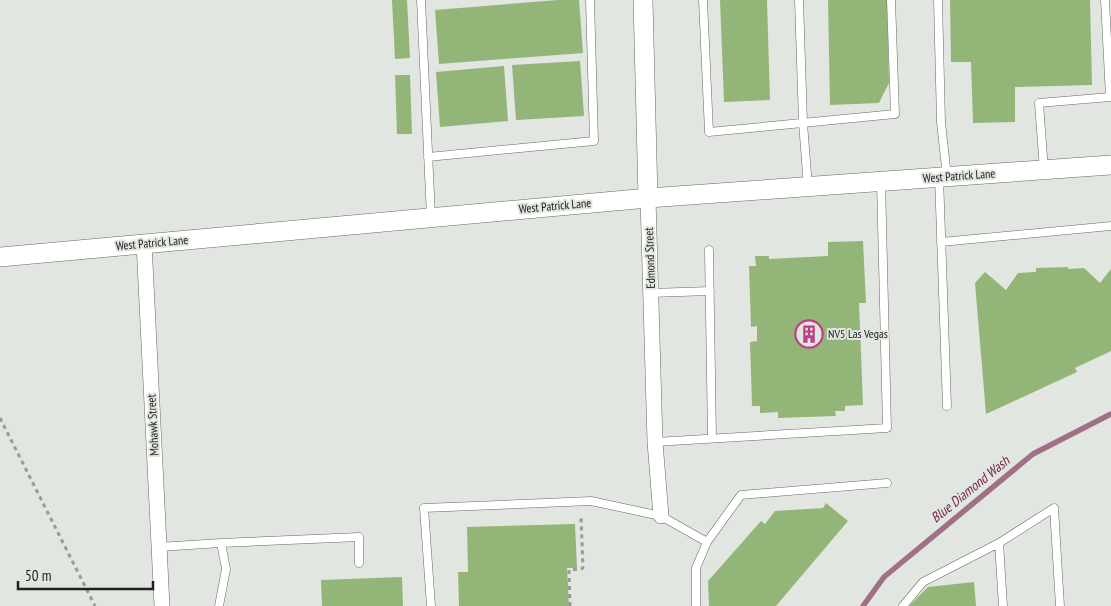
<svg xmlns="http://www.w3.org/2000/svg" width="1111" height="606" font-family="'PT Sans Narrow',sans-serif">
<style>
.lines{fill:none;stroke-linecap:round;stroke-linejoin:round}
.stream{stroke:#9f7086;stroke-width:5.5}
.building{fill:#93b578}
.service-casing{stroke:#656863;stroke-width:9}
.minor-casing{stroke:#656863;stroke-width:16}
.tertiary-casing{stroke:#656863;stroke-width:20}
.path{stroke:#989b96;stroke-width:3;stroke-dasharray:4 4;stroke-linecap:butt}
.service{stroke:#fff;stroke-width:8}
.minor{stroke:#fff;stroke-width:15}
.tertiary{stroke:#fff;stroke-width:19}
.labels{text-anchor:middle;stroke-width:4;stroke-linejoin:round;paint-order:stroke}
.street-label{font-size:12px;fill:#222321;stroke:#e2e6e0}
.poi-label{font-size:12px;fill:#222321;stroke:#e2e6e0;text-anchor:start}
.water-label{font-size:14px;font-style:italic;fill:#722350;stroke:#e2e6e0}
</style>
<rect width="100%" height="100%" fill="#e2e6e0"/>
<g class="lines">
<!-- stream -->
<path class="stream" d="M863,606L884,577L1033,454L1111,414"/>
</g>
<!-- building -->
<path class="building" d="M392,0H407L410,58L395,59Z
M558,0H579L583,53L439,64L435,10Z
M720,0H767L770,100L724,102Z
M828,0H887L889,83L879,103L830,105Z
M950,0H1090L1092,85L1015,87V122L973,123L971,62H951Z
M580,61L584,116L516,120L512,65Z
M504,66L508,121L440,127L436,72Z
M395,75H410L412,134H397Z
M863,241L866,303H859L863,405L845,406V411H835L836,416L778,418V412L760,413V406H752L750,342L757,341V326L751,327L749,266H756L755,256H769V259L828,256V242Z
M1068,267V269L1084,268L1100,283L1111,269V351L1075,368L1077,372L986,414L975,283L985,272L1006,290L1018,273L1036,272V268Z
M826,503L848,521L776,606H709L708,581L761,521L765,524L775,511L823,508Z
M575,524L577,568H567L569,606H459L458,572H468L467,527Z
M402,577L403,606H322L321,580Z
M974,582L976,606H909L928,587Z"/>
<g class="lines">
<!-- service casing -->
<g class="service-casing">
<path id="service" d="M421,0L431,217
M703,0L709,132L895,114L891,0
M799,0L803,123L808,187
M938,0L941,122L947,177
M428,157L594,141L590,0
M1044,170L1039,103L1110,97L1105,0
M939,177L947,406
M941,242L1111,226
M709,250L712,438
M651,293L710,291
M655,442L887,428L881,181
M707,542L741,495L887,483
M221,543L359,537V563
M159,547L221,543L226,569L219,606
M431,606L424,508L591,501L661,516L707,542L696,568V606
M903,606L923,582L999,543
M1003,606L999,543L1054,508L1060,606"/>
</g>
<!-- minor casing -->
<g class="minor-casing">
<path id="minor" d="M648,198L655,442L661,516
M144,243L162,606"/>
</g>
<!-- tertiary casing -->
<g class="tertiary-casing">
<path id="tertiary" d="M643,0L648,198
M0,257L648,198L1111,165"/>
</g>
<!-- path -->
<path class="path" d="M0,418L95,606
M570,606L569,570L581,569L583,568L581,517"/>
<!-- service -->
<use href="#service" class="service"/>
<!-- minor -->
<use href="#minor" class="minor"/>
<!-- tertiary -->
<use href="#tertiary" class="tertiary"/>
</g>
<!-- icons -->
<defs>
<g id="building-ring" transform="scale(1.4375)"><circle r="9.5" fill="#e2e6e0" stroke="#be3d87" stroke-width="1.5"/><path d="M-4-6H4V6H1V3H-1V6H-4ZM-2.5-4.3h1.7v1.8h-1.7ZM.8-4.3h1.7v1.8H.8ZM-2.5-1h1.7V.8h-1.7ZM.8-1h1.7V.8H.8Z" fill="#be3d87"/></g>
</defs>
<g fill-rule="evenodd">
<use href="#building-ring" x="809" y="334"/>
</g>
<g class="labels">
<!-- street labels -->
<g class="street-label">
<text transform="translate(959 176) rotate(-4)" y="4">West Patrick Lane</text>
<text transform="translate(555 206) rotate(-5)" y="4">West Patrick Lane</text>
<text transform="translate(152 243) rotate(-5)" y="4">West Patrick Lane</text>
<text transform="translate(650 258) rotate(-92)" y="4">Edmond Street</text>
<text transform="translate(153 425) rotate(-93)" y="4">Mohawk Street</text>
</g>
<!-- poi labels -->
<g class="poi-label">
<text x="828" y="338">NV5 Las Vegas</text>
</g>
<!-- water labels -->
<g class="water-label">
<text transform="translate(970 489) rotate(-39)" y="5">Blue Diamond Wash</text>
</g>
</g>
<!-- scale -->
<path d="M18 581v8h135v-8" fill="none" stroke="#222321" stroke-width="2.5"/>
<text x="25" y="581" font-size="15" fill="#222321" stroke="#e2e6e0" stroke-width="4" paint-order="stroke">50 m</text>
</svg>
